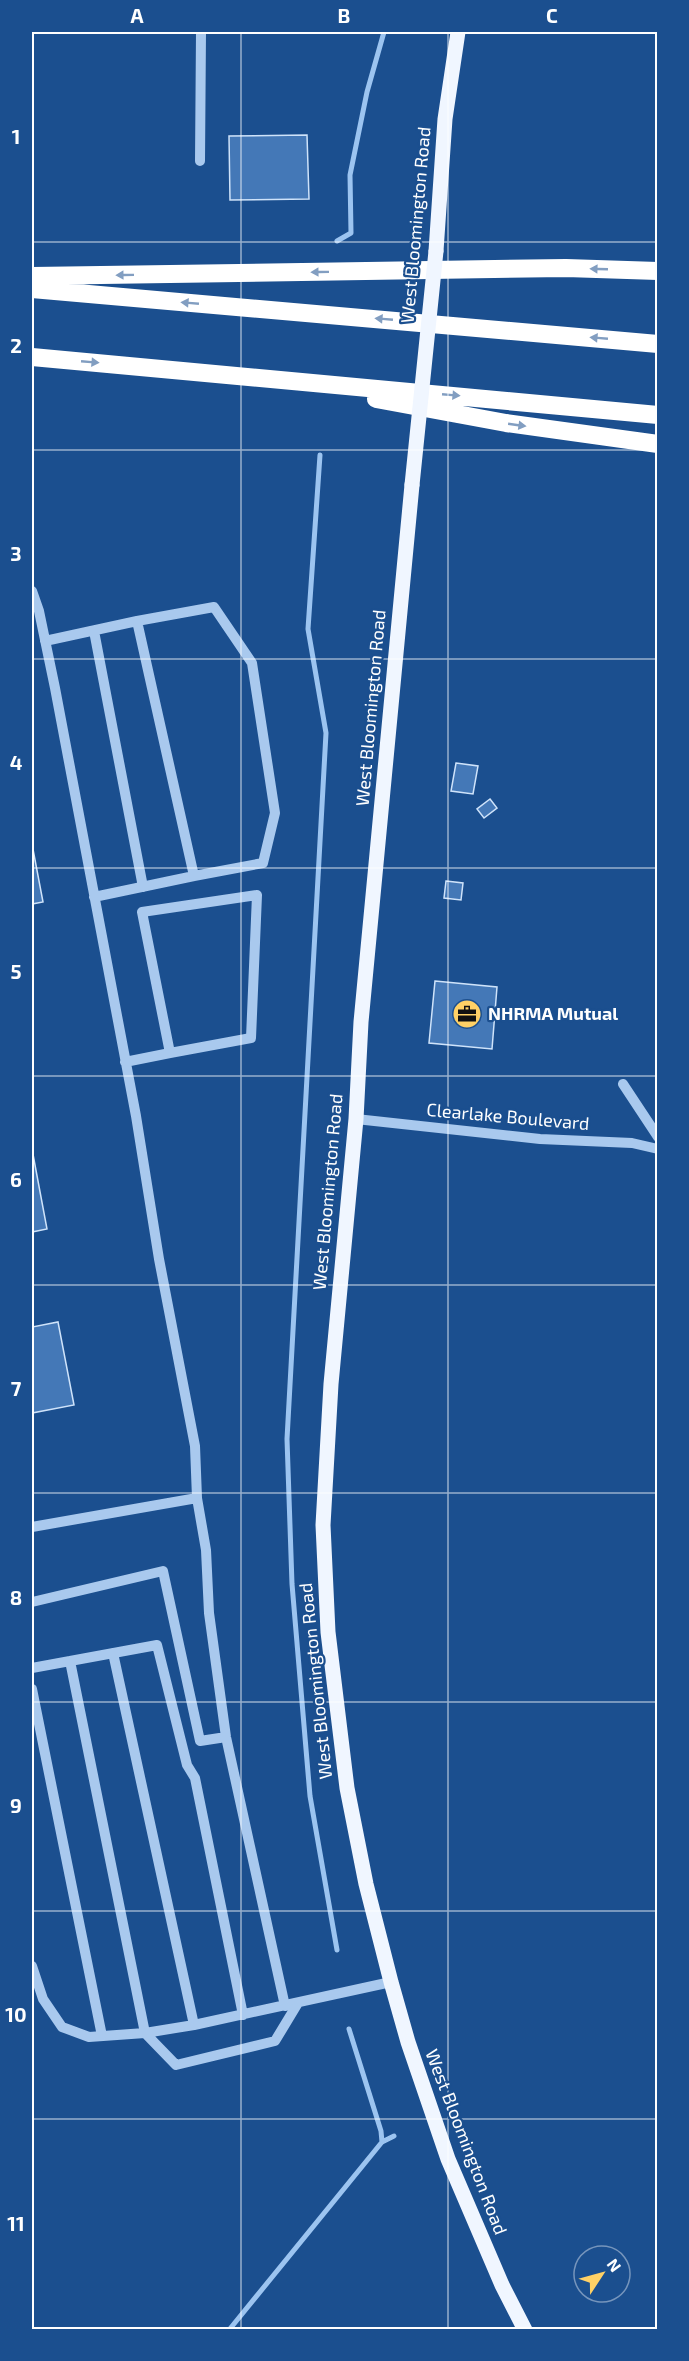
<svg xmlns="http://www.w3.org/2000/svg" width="689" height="2361" font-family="'Exo 2',sans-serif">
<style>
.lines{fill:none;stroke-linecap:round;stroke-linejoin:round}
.stream{stroke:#9cc4f0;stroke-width:5}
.building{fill:#4478b7;stroke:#cfe3fa;stroke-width:1.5}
.minor{stroke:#a9c9ee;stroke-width:10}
.major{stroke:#f0f6ff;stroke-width:15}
.highway{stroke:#fff;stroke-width:18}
.major-bridge{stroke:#f0f6ff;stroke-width:15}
.oneway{fill:#829ec1}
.grid{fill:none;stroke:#fff;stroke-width:1.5;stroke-opacity:0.55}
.labels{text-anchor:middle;stroke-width:4.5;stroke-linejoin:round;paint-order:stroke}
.street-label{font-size:18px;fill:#fff;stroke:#1b4f8f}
.poi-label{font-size:18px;font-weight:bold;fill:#fff;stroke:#1b4f8f;text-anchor:start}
.neatline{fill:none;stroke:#fff;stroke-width:2}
.grid-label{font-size:20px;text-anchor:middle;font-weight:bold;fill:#fff}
</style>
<rect width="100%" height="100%" fill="#1b4f8f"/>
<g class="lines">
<!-- stream -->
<path class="stream" d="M337,241L351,233L350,175L367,92L384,32
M320,455L308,629L326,733L287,1439L292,1584L310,1796L337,1950
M349,2029L381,2131L382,2142
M229,2330L382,2142L394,2136"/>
</g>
<!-- building -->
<path class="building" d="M307,135L309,199L230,200L229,136Z
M456,763L478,766L473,794L451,791Z
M490,799L497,808L484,818L477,809Z
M32,844L43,902L32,904Z
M446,881L463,883L461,900L444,898Z
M435,981L497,987L492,1049L429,1043Z
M32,1149L47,1229L32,1232Z
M58,1322L74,1405L32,1413V1327Z"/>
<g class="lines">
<!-- minor -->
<path class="minor" d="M200,161L201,32
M32,591L39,611L55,688L136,1116L159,1259L195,1446L197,1498
M137,621L214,607L252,663L275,813L263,863L194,876
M94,631L143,887
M45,641L137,621L194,876L94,897
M125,1062L170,1053L142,912L257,895L251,1038L170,1053
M623,1084L658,1137
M356,1119L540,1139L632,1143L658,1149
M32,1527L197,1498L206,1550L209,1613L226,1737L285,2006
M32,1602L163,1571L200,1741L226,1737
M113,1653L194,2025
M70,1661L145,2033L176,2065L275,2041L298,2003
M32,1668L157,1645L187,1765L195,1778L243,2015
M32,1689L102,2036
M32,1966L43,1999L62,2027L89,2037L145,2033L194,2025L391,1982"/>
<!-- major -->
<path class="major" d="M436,251L445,119L458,32
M412,485L361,1022L356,1119L331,1384L323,1525L328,1632L347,1788L366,1884L391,1982L408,2042L448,2159L502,2285L525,2330"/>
<!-- highway -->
<path class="highway" d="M32,276L566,268L658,271
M32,289L658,344
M32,357L658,415
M376,399L506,423L658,444"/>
<!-- major-bridge -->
<path class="major-bridge" d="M412,485L436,251"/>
</g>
<!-- one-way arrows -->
<defs><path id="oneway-solid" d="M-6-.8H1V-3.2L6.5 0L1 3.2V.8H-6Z" transform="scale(1.5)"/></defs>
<g class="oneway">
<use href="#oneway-solid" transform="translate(599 269) rotate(-178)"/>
<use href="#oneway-solid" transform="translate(320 272) rotate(179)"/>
<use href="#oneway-solid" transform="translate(125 275) rotate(179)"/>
<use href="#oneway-solid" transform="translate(190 303) rotate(-175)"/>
<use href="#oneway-solid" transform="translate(384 319) rotate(-175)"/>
<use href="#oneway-solid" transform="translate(599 338) rotate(-175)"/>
<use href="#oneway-solid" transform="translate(90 362) rotate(5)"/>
<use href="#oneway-solid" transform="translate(451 395) rotate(5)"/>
<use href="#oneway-solid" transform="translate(517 425) rotate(8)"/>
</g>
<!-- grid -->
<path class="grid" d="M241,32V2330M448,32V2330M32,242H658M32,450H658M32,659H658M32,868H658M32,1076H658M32,1285H658M32,1493H658M32,1702H658M32,1911H658M32,2119H658"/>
<!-- icons -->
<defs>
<g id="office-disc" transform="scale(1.5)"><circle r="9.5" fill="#ffd166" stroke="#1b4f8f"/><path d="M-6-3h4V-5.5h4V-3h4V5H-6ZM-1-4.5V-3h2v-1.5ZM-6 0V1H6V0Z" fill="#111"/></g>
</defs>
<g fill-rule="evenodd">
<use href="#office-disc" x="467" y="1014"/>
</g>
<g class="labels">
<!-- street labels -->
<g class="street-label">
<text transform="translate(416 225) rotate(-85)" y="6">West Bloomington Road</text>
<text transform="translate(371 708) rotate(-85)" y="6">West Bloomington Road</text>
<text transform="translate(508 1117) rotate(5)" y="6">Clearlake Boulevard</text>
<text transform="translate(328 1192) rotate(-85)" y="6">West Bloomington Road</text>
<text transform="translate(316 1681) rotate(-96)" y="6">West Bloomington Road</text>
<text transform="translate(466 2142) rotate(69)" y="6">West Bloomington Road</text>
</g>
<!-- poi labels -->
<g class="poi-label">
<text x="488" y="1020">NHRMA Mutual</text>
</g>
</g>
<!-- border -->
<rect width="689" height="2361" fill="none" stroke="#1b4f8f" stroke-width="66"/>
<!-- north arrow -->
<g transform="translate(602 2274) rotate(54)"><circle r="28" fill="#1b4f8f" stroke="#7695bc" stroke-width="1.5"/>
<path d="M0-4.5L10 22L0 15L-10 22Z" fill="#ffd166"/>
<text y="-9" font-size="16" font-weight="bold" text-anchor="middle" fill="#ffffff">N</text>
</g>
<rect x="33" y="33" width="623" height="2295" class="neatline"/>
<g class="grid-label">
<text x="137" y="23">A</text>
<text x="344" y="23">B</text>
<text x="552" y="23">C</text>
<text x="16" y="144">1</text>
<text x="16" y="353">2</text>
<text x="16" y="561">3</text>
<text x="16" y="770">4</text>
<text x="16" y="979">5</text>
<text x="16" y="1187">6</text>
<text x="16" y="1396">7</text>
<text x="16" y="1605">8</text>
<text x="16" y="1813">9</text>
<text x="16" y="2022">10</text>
<text x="16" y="2231">11</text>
</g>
</svg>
